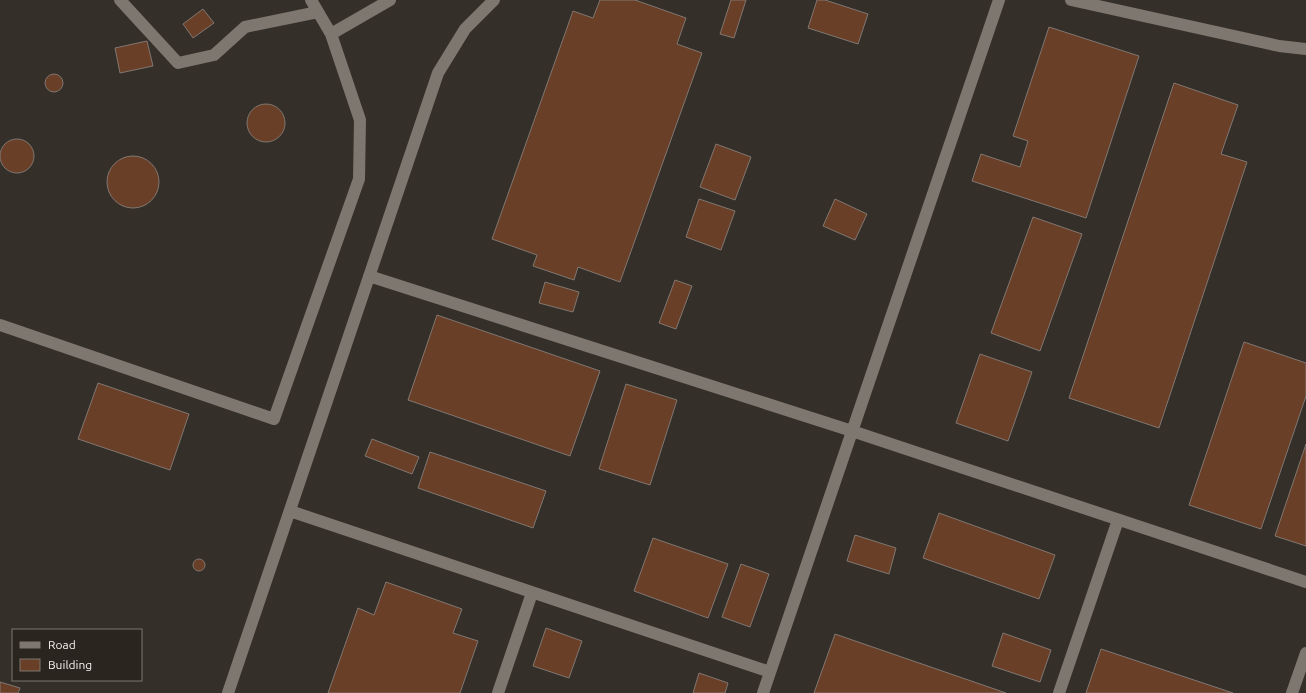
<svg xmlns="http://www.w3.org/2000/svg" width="1306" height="693" font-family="Ubuntu,sans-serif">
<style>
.building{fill:#6a3f27;stroke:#817772}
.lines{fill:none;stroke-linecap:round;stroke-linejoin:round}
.minor{stroke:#7d776f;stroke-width:12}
</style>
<rect width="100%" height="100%" fill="#342f28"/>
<!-- building -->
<path class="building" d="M600,0H635L686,18L677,44L702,53L620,282L578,267L574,280L533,266L537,255L492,239L573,11L593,18Z
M731,0H746L734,38L720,34Z
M817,0H825L868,14L858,44L808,28Z
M203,9L214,23L193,38L183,24Z
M1049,27L1139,56L1086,218L972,181L981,154L1020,167L1028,141L1013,136Z
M147,41L153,66L120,73L115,48Z
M45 83a9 9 0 1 1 18 0a9 9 0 1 1-18 0Z
M1174,83L1238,105L1221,154L1247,162L1159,428L1069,398Z
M247 123a19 19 0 1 1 38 0a19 19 0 1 1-38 0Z
M0 156a17 17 0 1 1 34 0a17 17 0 1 1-34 0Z
M716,144L751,157L735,200L700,187Z
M107 182a26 26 0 1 1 52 0a26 26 0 1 1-52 0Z
M699,199L735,211L721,250L686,237Z
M835,199L867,214L855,240L823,226Z
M1033,217L1082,234L1040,351L991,333Z
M675,280L692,286L676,329L659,323Z
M545,282L579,292L573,312L539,303Z
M437,315L600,371L570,456L408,400Z
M1244,342L1306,363V396L1261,529L1189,505Z
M980,354L1032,372L1008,441L956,423Z
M98,383L189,414L170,470L78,439Z
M626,384L677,400L650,485L599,469Z
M372,439L419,457L412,474L365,456Z
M1306,444V546L1275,536Z
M430,452L546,491L533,528L418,488Z
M939,513L1055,555L1039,599L923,558Z
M855,535L896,548L889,574L847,561Z
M653,538L728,564L708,618L634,591Z
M193 565a6 6 0 1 1 12 0a6 6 0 1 1-12 0Z
M741,564L769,574L750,627L722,617Z
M386,582L462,609L453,633L478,641L460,693H328L358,608L374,615Z
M546,628L582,641L569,678L533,666Z
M1003,633L1051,650L1040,682L992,666Z
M835,634L1006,693H814Z
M1101,649L1233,693H1086Z
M699,673L728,683L725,693H693Z
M0,682L20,688L18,693H0Z"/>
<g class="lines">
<!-- minor -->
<path class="minor" d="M120,0L178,63L214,55L245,27L318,12
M1071,0L1279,46L1306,49
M331,34L390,0
M369,276L852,431L1306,582
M0,325L274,419L359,179L360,120L331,34L311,0
M290,511L770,672
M228,693L438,73L465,29L494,0
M498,693L532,593
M763,693L999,0
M1059,693L1118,520
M1292,693L1306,653"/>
</g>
<!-- legend -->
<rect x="12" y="629" width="130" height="52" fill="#2a251e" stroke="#7b7771"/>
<rect x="20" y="642" width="20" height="6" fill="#7d776f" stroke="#7b7771"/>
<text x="48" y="649" font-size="12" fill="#f5f1ed">Road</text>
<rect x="20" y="659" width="20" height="12" fill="#6a3f27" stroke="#7b7771"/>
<text x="48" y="669" font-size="12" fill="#f5f1ed">Building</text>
</svg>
